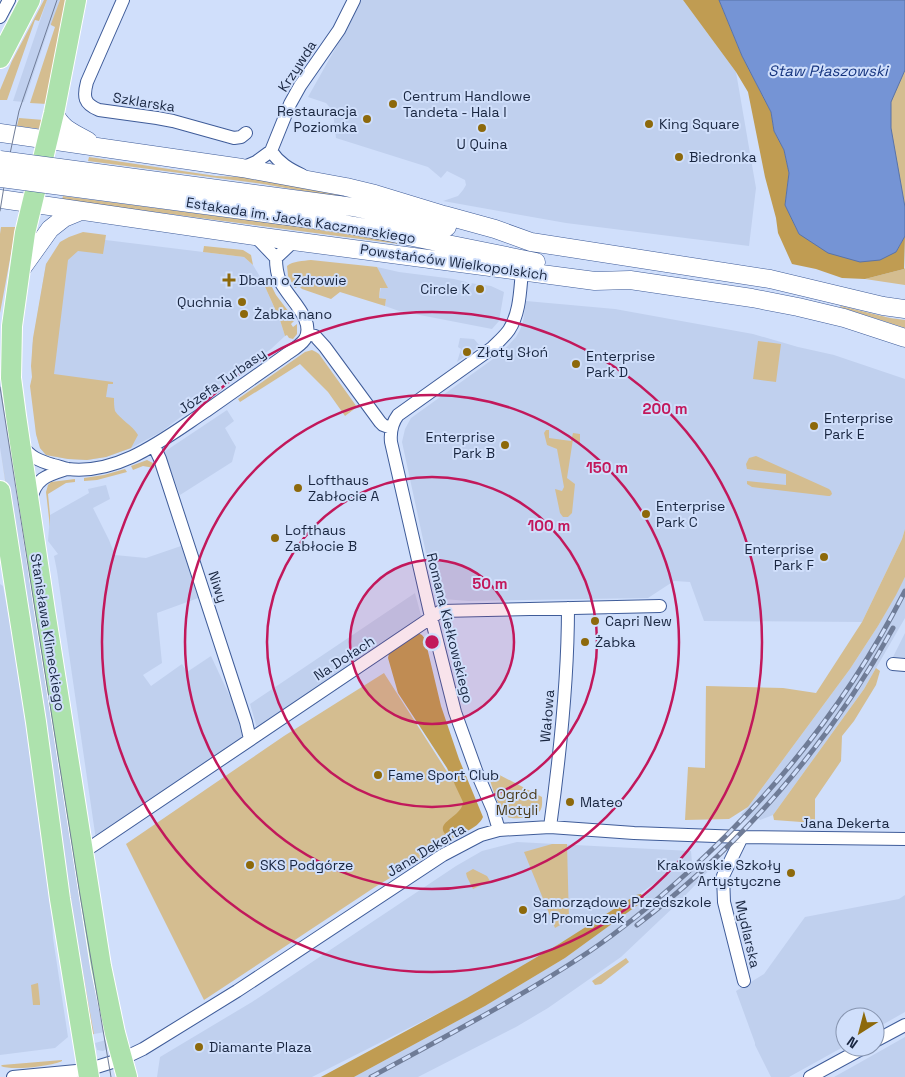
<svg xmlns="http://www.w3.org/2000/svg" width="905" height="1077" viewBox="0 0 905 1077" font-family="'Space Grotesk',sans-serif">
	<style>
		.built { fill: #c0d0ee }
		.green { fill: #d4bd90 }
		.forest { fill: #c09c52 }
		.water { fill: #7594d5; stroke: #5973a8 }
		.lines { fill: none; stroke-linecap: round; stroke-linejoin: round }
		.street-casing { stroke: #3f5c99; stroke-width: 14 }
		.secondary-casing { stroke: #3f5c99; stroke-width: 19 }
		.primary-casing { stroke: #fff; stroke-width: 22 }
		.street { stroke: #fff; stroke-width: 12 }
		.secondary { stroke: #fff; stroke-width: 18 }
		.primary { stroke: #ade2ad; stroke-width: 20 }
		.tram { stroke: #6f7c97; stroke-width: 1 }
		.rail-casing { stroke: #6f7c97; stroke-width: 5 }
		.rail { stroke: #d0dffb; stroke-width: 3; stroke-dasharray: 9; stroke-linecap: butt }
		.secondary-bridge-casing { stroke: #3f5c99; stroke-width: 19; stroke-linecap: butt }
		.secondary-bridge { stroke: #fff; stroke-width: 18 }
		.ring { fill: none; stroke: #c2185b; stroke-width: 2.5 }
		.poi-dot { fill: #8d690b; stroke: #d0dffb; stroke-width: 2 }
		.labels { text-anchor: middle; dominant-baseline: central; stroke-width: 4; stroke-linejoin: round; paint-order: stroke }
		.street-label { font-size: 14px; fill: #192640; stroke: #d0dffb }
		.poi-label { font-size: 14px; fill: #192640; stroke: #d0dffb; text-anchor: start }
		.park-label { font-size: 14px; fill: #4a3b1a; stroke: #d0dffb }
		.water-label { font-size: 15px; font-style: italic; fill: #15347f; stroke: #d0dffb }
		.centre { fill: #c2185b; stroke: #d0dffb; stroke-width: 2.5 }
		.ring-label { font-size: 15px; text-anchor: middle; font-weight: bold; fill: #c2185b; stroke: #d0dffb; stroke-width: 4; stroke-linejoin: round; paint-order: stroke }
	</style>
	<rect width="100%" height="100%" fill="#d0dffb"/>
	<path class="built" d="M47,0H60L52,24L50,25L24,102L13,101Z
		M360,0H683L736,72L756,188L749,246L566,223L443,201L458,196L463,190L466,185L465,180L447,171L441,178L428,167L336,138L333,111L326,103L308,97L353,17Z
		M73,236L244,257L253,265L262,280L280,320L285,336L271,349L184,409L186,413L161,432L131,448L106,457L87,460L68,459L46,455L40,448L36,434L32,347L46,264L62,244Z
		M377,267L399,272L454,279L470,283L491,286L504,292L499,321L492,329L399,311L385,306L386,299L379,298L381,287L385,288Z
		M526,301L615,309L753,334L798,347L834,355L905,379V529L902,539L862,622L704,621L690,582L674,581L648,598L468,601L443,599L435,595L402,442L405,429L411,418L500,354L516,337L520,330L523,322Z
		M460,338L474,339L480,346L457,362L461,349L458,347Z
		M0,371L105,1032L94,1034L79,951L0,447Z
		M227,410L234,421L225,428L236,447L232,462L180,495L164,452Z
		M106,485L110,499L93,508L109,540L115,555L146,558L181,546L201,597L157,613L162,663L143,675L151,686L182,664L187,672L211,656L232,701L243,738L96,840L57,571L54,556L58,554L48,541L50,515L89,493L88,489Z
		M905,577V618L864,689L773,815L760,820L754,815L749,820H747L741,814L748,807L850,669L878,626Z
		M0,584L3,586L18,667L52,918L53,938L68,1037L55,1048L0,1055Z
		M415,593L422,619L257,728L250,704Z
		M905,633V658L893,657Z
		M517,842L691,851L692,863L693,864L714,862L715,864L679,902L621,957L548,1008L516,1027L418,1077H354L485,1006L565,958L642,902L644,898L666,875L570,944L500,982L312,1077H157L160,1057L252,1002L456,866L482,851Z
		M905,895V1012L875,1029V1017H845V1046L789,1077H771L755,1045V1043L736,991L764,974L805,917L899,899Z
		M905,1037V1077H834L859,1063Z
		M106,1040L108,1047L107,1049L103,1051L97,1050L95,1043Z"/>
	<path class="green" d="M44,0H47L39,21L35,20L7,100H0V90L12,61Z
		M60,0H68L47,104L30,103L55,27L51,25V24Z
		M905,11V236L870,112Z
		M19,118L44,120L41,129L17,126Z
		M89,157L216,176L259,178L344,195L410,210L263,184L88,161Z
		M63,196L332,231V230L414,244V246L62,200Z
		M1,227H16L0,313V234Z
		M83,232L106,235L103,254L78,251L68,260L54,374L113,382V384H108L106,397L114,398C114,402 114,407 115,411C120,419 133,426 138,435L131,448L106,457L87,460L68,459L46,455L40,448L36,434L30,386L32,377L31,366L33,338L46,264L60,242L69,237Z
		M204,246L243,250L251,255L253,265L244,257L203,252Z
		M311,260L377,267L388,288H380L379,298L386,299L385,306L340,292L331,299L302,289L299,286L295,288L288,276L287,266C293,261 303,261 311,260Z
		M905,268V285L865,279L904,269Z
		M263,278L270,283L276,295L295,320L291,324L293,327L297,324V334L293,339L289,338L287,335L285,336L280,320L262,280Z
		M841,306L890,318L905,320V328L840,307Z
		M758,341L781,344L776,382L753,379Z
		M312,350L316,352L319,354L357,407L345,416L328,392L300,364L240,402L238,399L305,352Z
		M546,430H549V438L571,441L573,433L580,434V444L573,439L567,478L575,484L572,513L568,517H563L560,513L555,489L562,491L564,487L557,449L547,445L544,433Z
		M0,447L79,951L94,1034L91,1035L75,936Z
		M756,456L829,489L831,491L832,494L830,496H828L752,487L747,484V481L786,485V474L747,469L746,464L749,458Z
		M147,460L153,463L154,468L143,466L133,470L131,466Z
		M125,469L127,472L97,480L84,481V478L104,475Z
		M75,479V482L66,483L48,494L50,515V527L46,492L48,485L51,482Z
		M905,529V577L896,595L878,626L850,669L748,807L729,819L685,820L688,767L705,768L706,686L783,688L816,693L862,622L902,539Z
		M876,668L880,671L876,685L854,721L842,736L841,761L815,799V823L774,820L773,815L864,689Z
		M384,673L474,814L450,842L375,887L204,1000L126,844L284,736Z
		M490,770L542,797C542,802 543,808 539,812C535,817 511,821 506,816C498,809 491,782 487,772Z
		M552,844H567L569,920L555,928L524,852Z
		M473,869L487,876L490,881L473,889L467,877L466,873Z
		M626,958L629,962L601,984L595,985L592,981Z
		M38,983L40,1003V1005H33L31,985Z
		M62,1060V1061C53,1066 11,1071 1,1066L2,1065Z"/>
	<path class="forest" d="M683,0H719L742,56L771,112L774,131L784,150L789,173L785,205L799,234L896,252L905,236L904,269L865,279L842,278L816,269L792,264L778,233L776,218L765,177L748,92L736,72Z
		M418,633L422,635L425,639L441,706L459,759L483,817C478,829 459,835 447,836C432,822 462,818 463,802L447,768L398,693L388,658L389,653Z
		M641,894L644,898L642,902L565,958L485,1006L354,1077H321L467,998L559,944L636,895Z"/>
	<path class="water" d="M719,0H905V70L891,102V128L905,207V236L896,252L880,260L860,262L828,253L799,234L785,205L789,173L784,150L774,131L771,112L742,56Z"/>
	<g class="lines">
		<g class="street-casing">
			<path id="street" d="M123,0L87,82C83,97 84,104 99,110L157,118L173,121L234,138L241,137L246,133
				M0,17L9,0
				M271,151C279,163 289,169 302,175
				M242,168L256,162L271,151L290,104L300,86L339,30L354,0
				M255,236L276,258
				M308,334L315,336L325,347L380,422L383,425L391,428
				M22,445C29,457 40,461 53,465C58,466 63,468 68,469C120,475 165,438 206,411C233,392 260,373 287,354C293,350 301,345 305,339C316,320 288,298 280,281C277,274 276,266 276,258L294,241
				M154,446L160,459L246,722L250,739
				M31,500C35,478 48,475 67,469
				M893,664L905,665
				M550,827C560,755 568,681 568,608
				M499,830L493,810L477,773L455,712L431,617L391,442C390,432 392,423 398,415L492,348C498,342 504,337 509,330C520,313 520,291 522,271
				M742,837L723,876L724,902L744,981
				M82,853L441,611L660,606
				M875,1041L905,1025
				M13,1077L87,1070L122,1059L143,1049L237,991L443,855L481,835L499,830L550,827L634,833L742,837L905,839
				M810,1077L865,1047"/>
		</g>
		<g class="secondary-casing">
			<path id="secondary" d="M54,113C63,130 72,132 88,141
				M0,133L242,168L346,187L375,194L444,215L495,229L531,242L770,279L883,306L905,309
				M0,199L255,236L595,281L630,280L752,298L798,307L844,318L905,338
				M338,205L353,207L447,227
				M333,222L383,231L536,262
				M20,271L50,229L64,218L81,211"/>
		</g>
		<g class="primary-casing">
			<path id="primary" d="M76,0L54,113L25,233L12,326L11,378L16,416L45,611L101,966L115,1033L127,1077
				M0,58L30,0
				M0,491L36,722L60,899L89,1077"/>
		</g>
		<use href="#street" class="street"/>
		<use href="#secondary" class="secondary"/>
		<use href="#primary" class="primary"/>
		<path class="tram" d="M0,211L7,168L19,111L57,0
			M0,387L80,895L111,1077"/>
		<g class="rail-casing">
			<path id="rail" d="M637,925C742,845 830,743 893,628
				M371,1077C444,1037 520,998 590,951C624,928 656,901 687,873C775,793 851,698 905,591"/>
		</g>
		<use href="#rail" class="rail"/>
		<g class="secondary-bridge-casing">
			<path id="secondary-bridge" d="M0,160L338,205
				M0,178L333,222"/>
		</g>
		<use href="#secondary-bridge" class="secondary-bridge"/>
	</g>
	<circle cx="432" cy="642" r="82" fill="#c2185b" fill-opacity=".12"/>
	<g class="ring">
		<circle cx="432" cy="642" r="82"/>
		<circle cx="432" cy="642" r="165"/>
		<circle cx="432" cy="642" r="247"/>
		<circle cx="432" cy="642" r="330"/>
	</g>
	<g class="poi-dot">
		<circle cx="393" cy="104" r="5"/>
		<circle cx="367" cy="119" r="5"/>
		<circle cx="649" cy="124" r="5"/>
		<circle cx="482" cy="128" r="5"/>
		<circle cx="679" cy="157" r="5"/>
		<path d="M226.5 272.5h5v5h5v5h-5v5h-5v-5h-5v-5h5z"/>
		<circle cx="480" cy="289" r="5"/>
		<circle cx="242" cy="302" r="5"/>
		<circle cx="244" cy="314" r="5"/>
		<circle cx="467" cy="352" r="5"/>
		<circle cx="576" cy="364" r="5"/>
		<circle cx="814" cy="426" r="5"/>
		<circle cx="505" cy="445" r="5"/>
		<circle cx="298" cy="488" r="5"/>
		<circle cx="646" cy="514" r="5"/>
		<circle cx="275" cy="538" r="5"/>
		<circle cx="824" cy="557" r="5"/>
		<circle cx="595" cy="621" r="5"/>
		<circle cx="585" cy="642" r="5"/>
		<circle cx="378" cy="775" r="5"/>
		<circle cx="570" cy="802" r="5"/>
		<circle cx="250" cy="865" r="5"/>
		<circle cx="791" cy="873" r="5"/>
		<circle cx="523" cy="910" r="5"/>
		<circle cx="199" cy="1047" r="5"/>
	</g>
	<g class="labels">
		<g class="street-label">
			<text transform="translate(297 66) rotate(-57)">Krzywda</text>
			<text transform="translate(144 102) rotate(9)">Szklarska</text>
			<text transform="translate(301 220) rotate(9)">Estakada im. Jacka Kaczmarskiego</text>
			<text transform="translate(454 262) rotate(8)">Powstańców Wielkopolskich</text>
			<text transform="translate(222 381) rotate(-35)">Józefa Turbasy</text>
			<text transform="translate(218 587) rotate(72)">Niwy</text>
			<text transform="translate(450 628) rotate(76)">Romana Kiełkowskiego</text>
			<text transform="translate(48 632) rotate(81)">Stanisława Klimeckiego</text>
			<text transform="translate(344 658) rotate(-33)">Na Dołach</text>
			<text transform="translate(547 716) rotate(-85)">Wałowa</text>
			<text x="845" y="823">Jana Dekerta</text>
			<text transform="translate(426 850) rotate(-31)">Jana Dekerta</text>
			<text transform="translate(748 934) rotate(77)">Mydlarska</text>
		</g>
		<g class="poi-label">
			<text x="403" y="96">Centrum Handlowe<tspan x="403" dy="16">Tandeta - Hala I</tspan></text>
			<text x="357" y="111" text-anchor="end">Restauracja<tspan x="357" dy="16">Poziomka</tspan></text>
			<text x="659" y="124">King Square</text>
			<text x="482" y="144" text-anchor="middle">U Quina</text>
			<text x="689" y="157">Biedronka</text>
			<text x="239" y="280">Dbam o Zdrowie</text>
			<text x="470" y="289" text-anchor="end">Circle K</text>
			<text x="232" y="302" text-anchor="end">Quchnia</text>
			<text x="254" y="314">Żabka nano</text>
			<text x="477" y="352">Złoty Słoń</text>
			<text x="586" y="356">Enterprise<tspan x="586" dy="16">Park D</tspan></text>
			<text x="824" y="418">Enterprise<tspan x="824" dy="16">Park E</tspan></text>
			<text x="495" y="437" text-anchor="end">Enterprise<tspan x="495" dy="16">Park B</tspan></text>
			<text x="308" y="480">Lofthaus<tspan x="308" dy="16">Zabłocie A</tspan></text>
			<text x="656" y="506">Enterprise<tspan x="656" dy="16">Park C</tspan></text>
			<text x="285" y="530">Lofthaus<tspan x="285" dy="16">Zabłocie B</tspan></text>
			<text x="814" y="549" text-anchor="end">Enterprise<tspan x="814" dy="16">Park F</tspan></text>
			<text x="605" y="621">Capri New</text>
			<text x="595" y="642">Żabka</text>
			<text x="388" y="775">Fame Sport Club</text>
			<text x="580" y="802">Mateo</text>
			<text x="260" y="865">SKS Podgórze</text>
			<text x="781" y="865" text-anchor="end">Krakowskie Szkoły<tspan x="781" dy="16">Artystyczne</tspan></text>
			<text x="533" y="902">Samorządowe Przedszkole<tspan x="533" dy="16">91 Promyczek</tspan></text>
			<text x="209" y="1047">Diamante Plaza</text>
		</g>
		<g class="park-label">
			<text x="517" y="794">Ogród<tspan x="517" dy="16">Motyli</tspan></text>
		</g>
		<g class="water-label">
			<text x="828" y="70">Staw Płaszowski</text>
		</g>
	</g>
	<circle cx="432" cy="642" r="8" class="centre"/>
	<g class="ring-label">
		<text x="665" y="414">200 m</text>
		<text x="607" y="473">150 m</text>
		<text x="549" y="531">100 m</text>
		<text x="490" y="589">50 m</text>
	</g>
	<g transform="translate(860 1032) rotate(216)"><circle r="24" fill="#d0dffb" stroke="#8795b0"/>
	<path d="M0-4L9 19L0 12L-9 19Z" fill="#8d690b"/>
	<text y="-8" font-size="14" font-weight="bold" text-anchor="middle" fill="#192640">N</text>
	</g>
</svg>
